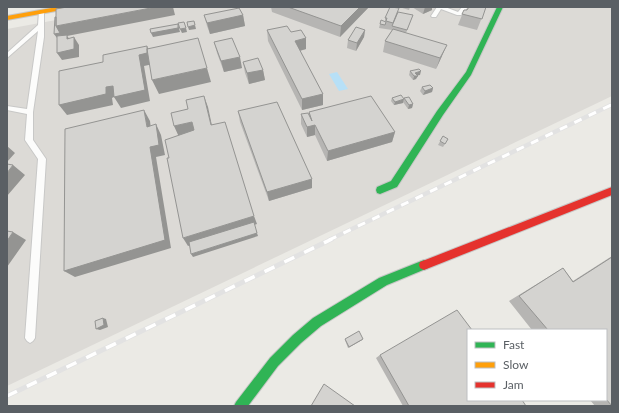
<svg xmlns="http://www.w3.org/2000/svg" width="619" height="413" viewBox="0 0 619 413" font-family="Lato,sans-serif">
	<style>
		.industrial { fill: #dcdad6 }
		.water { fill: #b7e0f7 }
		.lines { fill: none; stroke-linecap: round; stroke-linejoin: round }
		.lane-casing { stroke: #c8c8c7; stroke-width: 2 }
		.fast-casing { stroke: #c7c7c6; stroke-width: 2 }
		.slow-casing { stroke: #c7c7c6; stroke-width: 2 }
		.jam-casing { stroke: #c7c7c6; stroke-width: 2 }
		.lane { fill: #fcfcfb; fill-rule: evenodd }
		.fast { fill: #30b455; fill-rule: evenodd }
		.slow { fill: #ff9f0a; fill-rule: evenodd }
		.jam { fill: #e5322d; fill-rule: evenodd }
		.rail-far2-casing { stroke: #e2e2e2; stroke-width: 3 }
		.rail-far1-casing { stroke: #e2e2e2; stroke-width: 4.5 }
		.rail-casing { stroke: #e2e2e2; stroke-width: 5 }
		.rail-far2 { stroke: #fff; stroke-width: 2; stroke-dasharray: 6; stroke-linecap: butt }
		.rail-far1 { stroke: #fff; stroke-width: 3; stroke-dasharray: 8; stroke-linecap: butt }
		.rail { stroke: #fff; stroke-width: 3.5; stroke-dasharray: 11; stroke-linecap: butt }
		.wall { fill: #b6b5b3 }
		.shaded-wall { fill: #949492 }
		.building { fill: #d4d3d0; stroke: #949492 }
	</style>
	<rect width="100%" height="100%" fill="#ebeae5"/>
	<path class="industrial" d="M127,7H612V96L7,386V29Z"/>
	<path class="water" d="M337,72L348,89L339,91L329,74Z"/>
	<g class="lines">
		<g class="lane-casing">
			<path id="lane" d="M437,7H445L458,12L462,7H468L461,15H457L441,9L436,17H432L431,16Z
				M39,11L44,12V37L33,112V140L46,159L35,338L33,341L30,343L27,341L25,338L38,159L25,140L27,114L7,110V106L27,109L38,31L7,58V53L38,25Z"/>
		</g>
		<g class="fast-casing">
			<path id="fast" d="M497,7H503L471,75L443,115L397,187L380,194L377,193L376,190L377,187L391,181L437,111L466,72Z
				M424,260L428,262L429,265L428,268L387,285L321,326L301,343L278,366L248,406H234L236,402L270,358L293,335L313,318L379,278Z"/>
		</g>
		<g class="slow-casing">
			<path id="slow" d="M57,7H70L67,9L7,20V16Z"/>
		</g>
		<g class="jam-casing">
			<path id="jam" d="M612,187V195L424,270L420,268L419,265L420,262Z"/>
		</g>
		<use href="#lane" class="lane"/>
		<use href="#fast" class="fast"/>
		<use href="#slow" class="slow"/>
		<use href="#jam" class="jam"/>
		<g class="rail-far2-casing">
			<path id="rail-far2" d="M609,106L612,104"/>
		</g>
		<g class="rail-far1-casing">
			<path id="rail-far1" d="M329,240L611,105"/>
		</g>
		<g class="rail-casing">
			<path id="rail" d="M7,396L332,239"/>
		</g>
		<use href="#rail-far2" class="rail-far2"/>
		<use href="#rail-far1" class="rail-far1"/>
		<use href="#rail" class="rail"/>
	</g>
	<path class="wall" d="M271,7H369L340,37L272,12Z
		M399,7H410L409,10Z
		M412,7H432V10L423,14Z
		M486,7L477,30L458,25L464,10H467Z
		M204,15H243L245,26L210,34L207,26Z
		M413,15L406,33L442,56L436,69L383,52L385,41L392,30L379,28L380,24L385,21V18Z
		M267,30L291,32L306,38V49L300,51L323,94V105L302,110L268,41Z
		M365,30L364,37L356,51L347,48L348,40Z
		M214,42L242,68L224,72L217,53Z
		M243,62L263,70L265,80L249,84L245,73Z
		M410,71L420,75H417L416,79L413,80L409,75Z
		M422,87L433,88L432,92L423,95L420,91Z
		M392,98L403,103L394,105L391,101Z
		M404,98L413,104L412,108L408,109L403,102Z
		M238,111L312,179V188L269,201L240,122Z
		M309,112L395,132L392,142L327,161L315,135L307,137L301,124V114H309Z
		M443,136L448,139L443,147L438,145Z
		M612,256V406H595L590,400H606V330H532L509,301L563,268L573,281Z
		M345,339L362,340L348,348L345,340Z
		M380,355L526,406H403L376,358Z"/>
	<path class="shaded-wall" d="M156,7H173L175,15L67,36L72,42L67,39V36L57,38L54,34L56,26Z
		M360,7H369L340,37L341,26Z
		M425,7H432V10L423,14Z
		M243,15L245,26L210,34L207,23Z
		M178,24L180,32L153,37L151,33Z
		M195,25L196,29L189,30L188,27Z
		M186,28L187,32L182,33L180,29Z
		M365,30L364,37L356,51L357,43Z
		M74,37L79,45V57L62,60L57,53Z
		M306,38V49L295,52V41Z
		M447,45L442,56L436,69L440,58Z
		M147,46L152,57L153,64L144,66L150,101L121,108L114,97L112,98L113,105L67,115L59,105L106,87Z
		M240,57L242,68L224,72L221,61Z
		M207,68L211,82L159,94L152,80Z
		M263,70L265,80L249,84L247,73Z
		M421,71L420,75L415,76H418L416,79L413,80L415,73Z
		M433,88L432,92L423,95L425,91Z
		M323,94V105L302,110V99Z
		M204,96L208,107L214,135L211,125Z
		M404,99L403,103L394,105L395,102Z
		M413,104L412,108L408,109L409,105Z
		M144,110L150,121L152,137L147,127Z
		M192,122L196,132L179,137L174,126Z
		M156,124L161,135L165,155L156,157L171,248L75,277L64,271L150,147Z
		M315,125V135L307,137V127Z
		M395,132L392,142L327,161L328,151Z
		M7,146L15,153L7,162Z
		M13,165L25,175L7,196V173Z
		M312,179V188L269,201L267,192Z
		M254,216L257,224L188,246L183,238Z
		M13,232L26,240L7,267V241Z
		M257,233L258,236L193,257L191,254Z
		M103,318L106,319L108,327L100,330L96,329Z
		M363,339L362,340L348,348L349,347Z"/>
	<path class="building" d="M67,7H156L56,26V9Z
		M288,7H360L341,26Z
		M390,7L399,8L393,23L386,21L387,18H385Z
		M469,7H486L482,19L462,14L464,10H467Z
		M239,8L243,15L207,23L204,15Z
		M398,12L413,15L407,30L392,26Z
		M55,17H56V26L60,33L54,34Z
		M381,20L386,22L385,25L380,24Z
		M194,21L195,25L188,27L187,22Z
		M184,22L186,28L180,29L178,23Z
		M178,24V28L151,33L150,29Z
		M287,26L291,32L301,30L306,38L295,41L323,94L302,99L267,30Z
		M356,27L365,30L357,43L348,40Z
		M393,29L447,45L440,58L385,41Z
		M67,35V39L74,37V49L57,53V36Z
		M198,38L207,68L152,80L147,49Z
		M232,38L240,57L221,61L214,42Z
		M147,46V53L139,55L145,90L114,97L113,86L106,87V94L59,105V71L103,62V55Z
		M258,58L263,70L247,73L243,62Z
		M419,69L421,71L415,73L418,76H414L410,71Z
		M430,85L433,88L425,91L422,87Z
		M401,95L404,99L395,102L392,98Z
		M204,96L211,125L225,122L254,216L183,238L167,158H169L165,140L194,130L192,122L174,126L171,113L188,109L186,100Z
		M371,96L395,132L328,151L315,125L307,127L301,114L308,113L312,121L309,112Z
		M409,97L413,104L409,105L404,98Z
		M277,102L312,179L267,192L238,111Z
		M144,110L147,127L156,124L159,145L150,147L165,240L64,271L65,129Z
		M443,136L448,139L445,144L440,141Z
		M7,164L13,165L7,173Z
		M254,222L257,233L191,254L189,242Z
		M7,231L13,232L7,241Z
		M612,257V406L606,399V330H548L519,296L563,268L573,282Z
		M457,310L472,330H468V400H522L526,406H409L380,355Z
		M103,318L104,325L96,329L95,321Z
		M359,331L363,339L349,347L345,339Z
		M324,384L355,406H311Z"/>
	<rect width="619" height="413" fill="none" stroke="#5a5f64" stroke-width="16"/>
	<rect x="467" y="329" width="140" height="72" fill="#ffffff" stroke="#bdbfc1"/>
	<rect x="475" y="342" width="20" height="6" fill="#30b455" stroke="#bdbfc1"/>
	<text x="503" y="349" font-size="12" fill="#5a5f64">Fast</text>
	<rect x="475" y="362" width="20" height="6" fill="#ff9f0a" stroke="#bdbfc1"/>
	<text x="503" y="369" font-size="12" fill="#5a5f64">Slow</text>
	<rect x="475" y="382" width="20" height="6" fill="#e5322d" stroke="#bdbfc1"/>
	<text x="503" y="389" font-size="12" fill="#5a5f64">Jam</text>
</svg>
